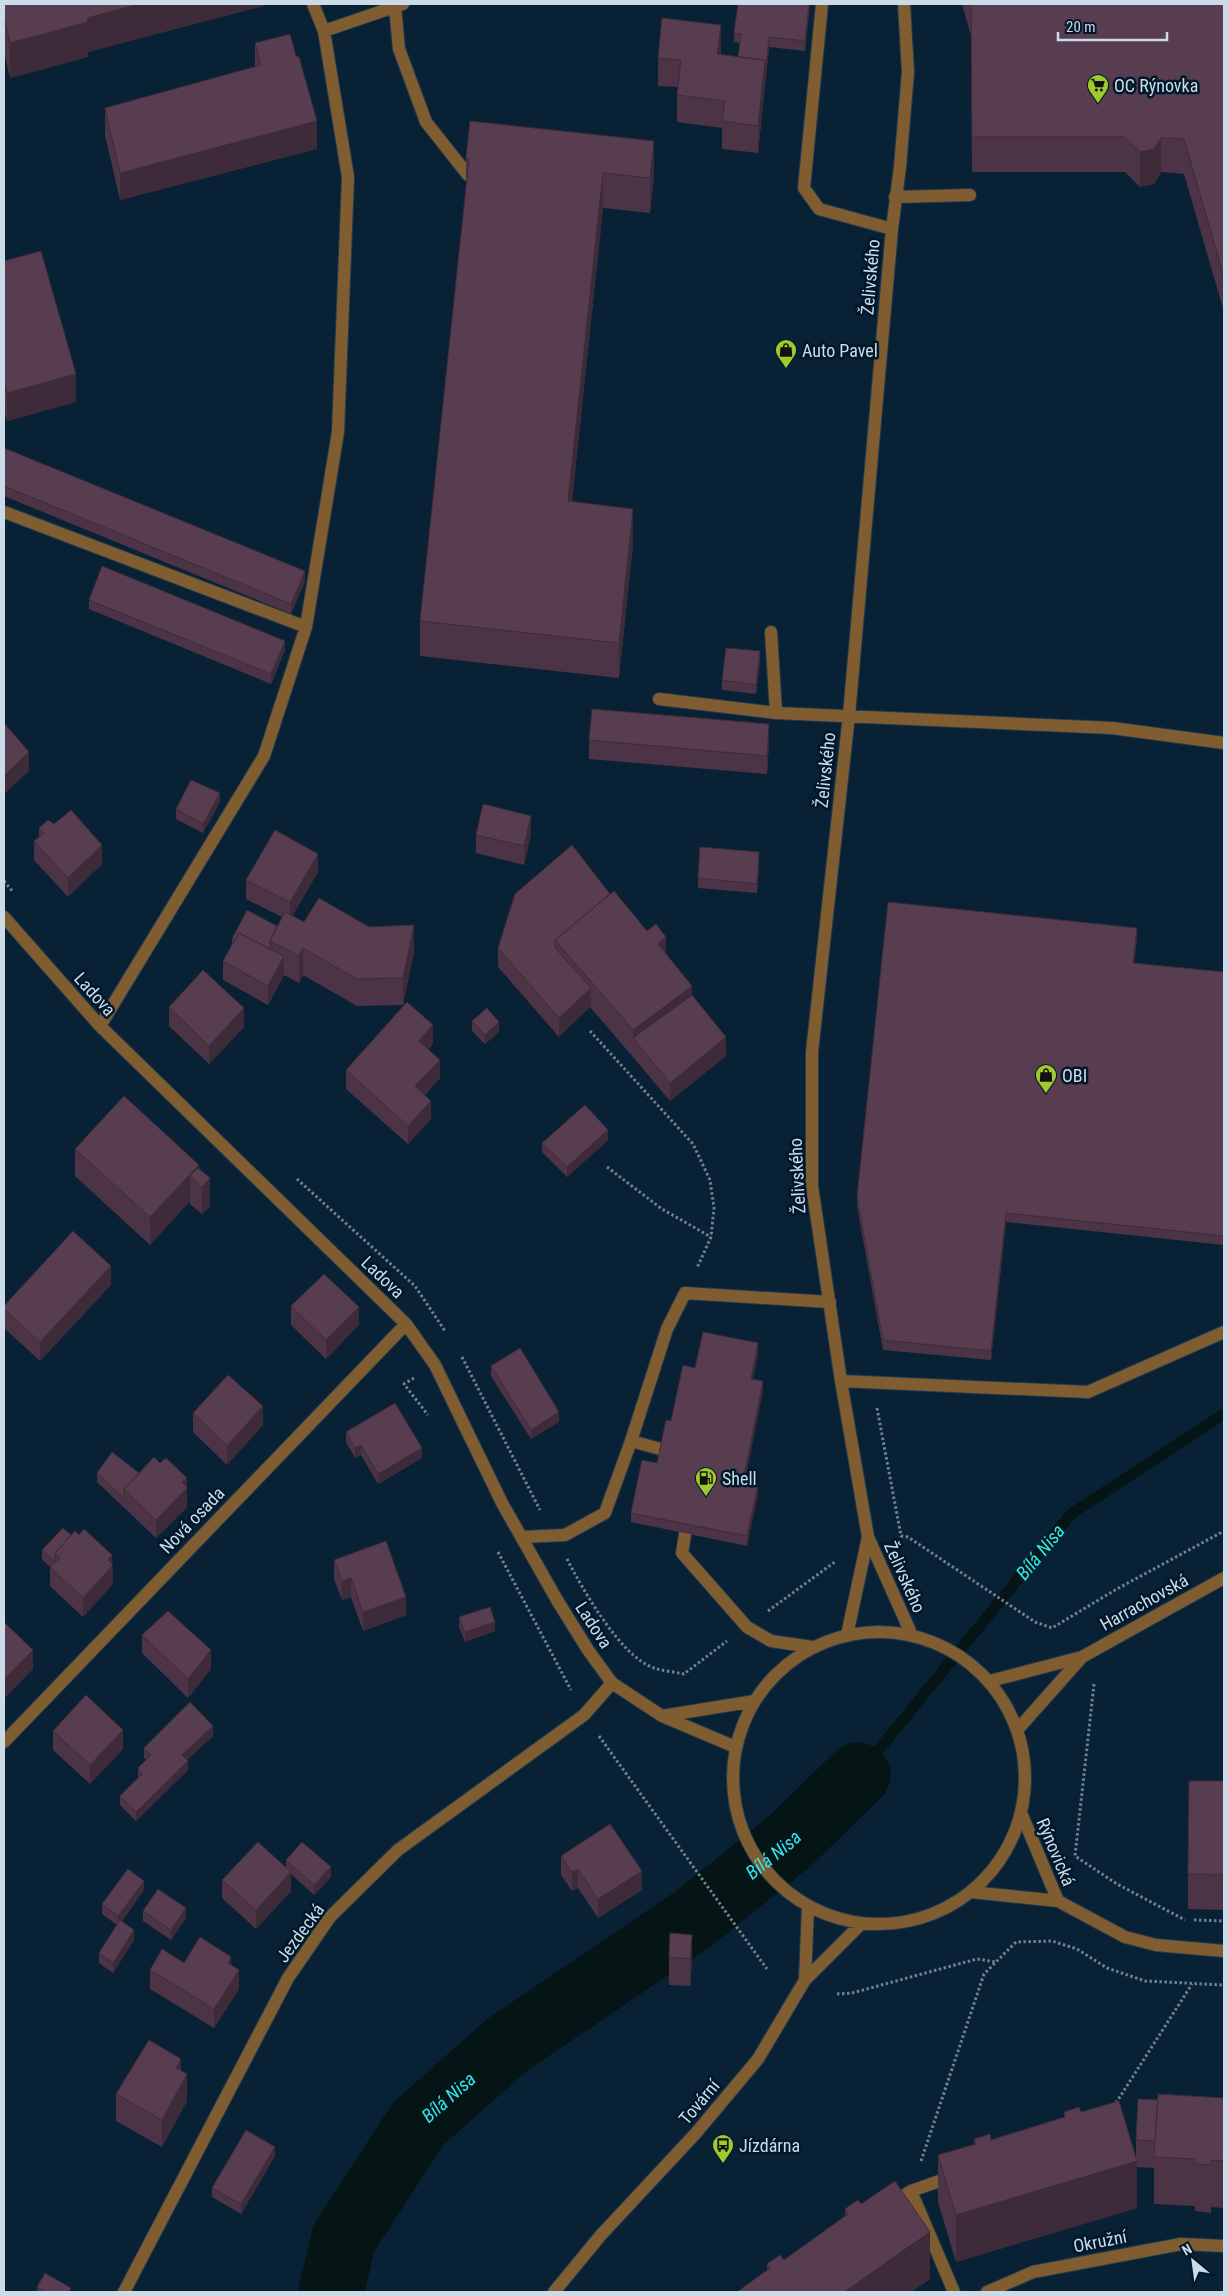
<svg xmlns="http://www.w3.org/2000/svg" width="1228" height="2296" viewBox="0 0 1228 2296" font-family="'Roboto Condensed',sans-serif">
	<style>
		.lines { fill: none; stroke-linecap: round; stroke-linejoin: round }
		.stream { stroke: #051414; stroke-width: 11 }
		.river { stroke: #051414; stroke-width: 65 }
		.minor-casing { stroke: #243b4e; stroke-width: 14 }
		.path { stroke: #6e8292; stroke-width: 3; stroke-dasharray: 2.5 2.5; stroke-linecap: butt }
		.minor { stroke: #805d31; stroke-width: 12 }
		.wall { fill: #4c3446 }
		.shaded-wall { fill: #3e2b39 }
		.building { fill: #583d51; stroke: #3e2b39 }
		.labels { text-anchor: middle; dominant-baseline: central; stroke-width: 5; stroke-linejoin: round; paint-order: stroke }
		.poi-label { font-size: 18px; fill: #ccdbe8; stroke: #01182b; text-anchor: start }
		.street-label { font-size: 18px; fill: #ccdbe8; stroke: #01182b }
		.water-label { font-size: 19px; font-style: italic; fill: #2de8f2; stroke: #01182b }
	</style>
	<rect width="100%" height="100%" fill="#092135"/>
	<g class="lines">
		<path class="stream" id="s1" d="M858,1775L1071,1514L1224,1414"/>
		<path class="river" id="s2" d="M331,2292L344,2238L418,2124L507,2045L693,1919L789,1842L858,1775"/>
		<g class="minor-casing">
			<path id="minor" d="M822,4L804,188L819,209L892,229
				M904,4L908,72L900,167L892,229L849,715L812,1052V1186L841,1381L868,1537L910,1631
				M395,7L399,49L426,122L468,175
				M324,31L403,4
				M895,197L970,195
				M4,512L306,627
				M771,632L776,713
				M659,699L776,713L1112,728L1224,743
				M4,917L100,1026L406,1324L435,1365L502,1503L557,1600L588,1650L612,1683L662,1716L733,1746
				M100,1026L264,756L306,627L338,432L348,177L324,31L313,4
				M841,1381L1088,1392L1224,1332
				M631,1441L675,1453
				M688,1516L682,1553L747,1627L771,1641L812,1647
				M522,1537L565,1535L605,1513L631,1441L667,1329L685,1293L830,1302
				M733 1778a146 146 0 1 1 292 0a146 146 0 1 1-292 0Z
				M847,1635L868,1537
				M990,1681L1082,1657L1224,1578
				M662,1716L755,1701
				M1018,1729L1082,1657
				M4,1742L406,1324
				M1022,1815L1058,1901
				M971,1892L1058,1901L1125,1937L1156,1945L1224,1951
				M805,1980L808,1906
				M911,2191L954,2292
				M890,2204L911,2191L954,2176
				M124,2292L288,1978L330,1917L398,1850L584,1715L612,1683
				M554,2292L601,2235L696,2133L758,2059L805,1980L859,1926
				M987,2292L1033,2272L1181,2244L1224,2246"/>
		</g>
		<path class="path" d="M4,881L13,892
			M590,1031L693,1144L710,1180L714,1208L711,1237L697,1268
			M607,1167L662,1209L711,1237
			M297,1179L415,1286L445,1331
			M462,1357L540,1510
			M414,1378L404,1384L428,1415
			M877,1408L901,1536L908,1537L1035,1622L1052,1628L1115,1590L1224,1531
			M498,1552L571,1690
			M567,1559C583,1590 621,1657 654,1668C663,1671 675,1672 684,1674L727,1641
			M768,1611L836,1561
			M1094,1684L1075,1856L1117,1884L1185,1920
			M599,1736L767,1969
			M1194,1920L1224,1921
			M837,1994L852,1993L977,1959L996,1962
			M1116,2103L1192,1984
			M921,2161L984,1974L1016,1942L1052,1941L1077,1949L1107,1968L1145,1981L1224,1985"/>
		<use href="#minor" class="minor"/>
	</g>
	<path class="wall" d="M4,4H263V6L88,52V57L10,78L4,52Z
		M810,4L805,51L769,47L758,153L722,149V128L677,122V95L678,87L658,86V58L721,52V54L738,57L740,43L734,42V33Z
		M962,4H1224V312L1184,174L1161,172L1154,184L1140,187L1125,172H972L971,36Z
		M255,43L317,149L120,200L105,135V108L255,67Z
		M466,158L654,176L650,213L603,208L572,502L633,544L619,678L420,656V621L466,189Z
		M4,261L76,402L7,421L4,409Z
		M4,448L305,581L291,614L4,496Z
		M89,600L285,650L271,684L89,609Z
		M760,661L756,694L722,690V680Z
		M589,740L769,743L767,774L589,759Z
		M220,802L203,833L176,819V809Z
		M39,828L102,864L68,897L34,860V841L39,837Z
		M476,835H531L524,865L476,853Z
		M759,862L757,893L698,888V878Z
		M318,872L292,916L304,922L369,927L414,952L403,1005L357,1006L303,975L299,983L284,975L268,1005L223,980V961L232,944V939L277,926L282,917L246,899V880Z
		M610,894L666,954L692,995L726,1056L670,1101L633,1057L590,1007L559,1037L498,967V948Z
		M1137,937L1134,963L1224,972V1245L1006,1222L991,1360L883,1350L857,1206V1197Z
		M169,1007L244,1027L209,1064L169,1026Z
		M472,1021L499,1032L485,1044L472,1031Z
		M433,1044L428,1049L440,1078L425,1095L431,1119L408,1144L346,1089V1070Z
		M608,1140L567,1177L542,1152V1143Z
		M75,1149L199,1168L210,1206L202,1214L190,1204V1201L150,1245L75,1176Z
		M111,1285L40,1361L4,1328V1306Z
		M291,1306L359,1325L326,1359L291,1325Z
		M758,1353L753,1379L763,1391L745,1481L758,1493L747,1546L631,1522V1513L657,1463L671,1421L695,1368Z
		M491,1366L559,1422L531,1439L491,1376Z
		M193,1413L263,1425L227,1465L193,1432Z
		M346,1432L422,1458L378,1484L361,1455L355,1458L346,1442Z
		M160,1463L187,1478V1507L156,1538L97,1482V1473H139Z
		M71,1535L112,1564L113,1584L83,1617L50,1586V1567L42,1559V1550Z
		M334,1560L406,1615L363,1631L351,1597L342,1600L334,1579Z
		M459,1617L495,1631L465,1642L459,1627Z
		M142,1635L211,1669L188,1698L142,1653Z
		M53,1731L123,1749L90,1784L53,1750Z
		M213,1736L187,1760L188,1770L136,1821L120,1805V1796L138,1778V1768L146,1760L144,1758V1748Z
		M1224,1781V1910L1188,1909V1874Z
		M561,1856L642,1890L598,1918L578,1888L572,1891L561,1875Z
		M286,1860L331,1877L314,1895L291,1874V1891L256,1929L222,1898V1880L286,1867Z
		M144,1890L122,1921L134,1940L113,1973L99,1963V1953L117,1925L102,1914V1904Z
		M143,1911L186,1918L171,1940L143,1921Z
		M692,1935V1962L690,1986L669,1985V1957Z
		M184,1963L231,1965L239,1989L214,2028L150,1989V1970Z
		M181,2070L187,2101L162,2147L116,2121V2094Z
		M1224,2098V2208L1211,2207V2213L1195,2211V2206L1154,2204V2168L1137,2167V2208L956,2262L938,2202V2155L974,2145V2139L991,2140L1064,2117V2112H1081L1136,2158V2140L1158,2100Z
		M275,2156L241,2214L212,2197V2188Z
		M861,2204L930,2279L911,2292H737L767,2271V2264L784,2260L845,2216V2209Z
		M37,2287L71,2292H37Z"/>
	<path class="shaded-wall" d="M139,4H263V6L88,52V57L10,78V43L87,18Z
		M809,4H810L805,51V41Z
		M721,25V52L717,81V54Z
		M769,37V47L758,153V126L765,60Z
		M317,121V149L120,200V173Z
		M1161,138V172L1154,184L1140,187V152Z
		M654,141V176L650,213V178Z
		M603,173V208L568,536V501Z
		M76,374V402L7,421V393Z
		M633,509V544L619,678V643Z
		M305,571V581L291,614V604Z
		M285,641V650L271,684V674Z
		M760,651V661L756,694V685Z
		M769,724V743L767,774V756Z
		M29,752V771L4,794V776Z
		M220,793V802L203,833V824Z
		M531,816V835L524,865V846Z
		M102,845V864L68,897V878Z
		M759,852V862L757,893V884Z
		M318,854V872L290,920V902Z
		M414,925V952L403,1005V978Z
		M1137,928V937L1133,972V963Z
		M666,937V965L658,944Z
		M303,948V975L299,983V956Z
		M284,956V975L268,1005V986Z
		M692,986V1013L633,1038V1030Z
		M591,988V1006L559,1037V1018Z
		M244,1008V1027L209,1064V1046Z
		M499,1022V1032L485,1044V1035Z
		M433,1025V1044L419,1060V1041Z
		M726,1037V1056L670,1101V1083Z
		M440,1060V1078L415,1105V1086Z
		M431,1101V1119L408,1144V1126Z
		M608,1130V1140L567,1177V1167Z
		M199,1165V1184L190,1176V1201L150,1245V1217Z
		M210,1178V1206L202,1214V1187Z
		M1006,1213V1222L991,1360V1351Z
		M111,1266V1285L40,1361V1342Z
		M359,1307V1325L326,1359V1340Z
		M758,1343V1353L751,1389V1379Z
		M763,1381V1391L743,1490V1481Z
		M263,1406V1425L227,1465V1446Z
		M559,1412V1422L531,1439V1430Z
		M361,1445V1455L355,1458V1448Z
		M422,1448V1458L378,1484V1474Z
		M187,1478V1507L156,1538V1520L182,1482Z
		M758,1484V1493L747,1546V1536Z
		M112,1555L113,1584L83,1617V1598Z
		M351,1578V1597L342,1600V1581Z
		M406,1597V1615L363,1631V1612Z
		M495,1622V1631L465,1642V1632Z
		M33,1650V1669L4,1699V1680Z
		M211,1650V1669L188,1698V1679Z
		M213,1726V1736L182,1765V1755Z
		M123,1730V1749L90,1784V1765Z
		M188,1761V1770L136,1821V1812Z
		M331,1867V1877L314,1895V1885Z
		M578,1869V1888L572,1891V1872Z
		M642,1871V1890L598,1918V1899Z
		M291,1872V1891L256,1929V1910Z
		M144,1881V1890L118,1925V1916Z
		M186,1908V1918L171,1940V1930Z
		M134,1930V1940L113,1973V1963Z
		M692,1935V1962L690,1986V1959Z
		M231,1957V1975L228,1963Z
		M239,1970V1989L214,2028V2009Z
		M181,2059V2085L187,2074V2101L162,2147V2120L176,2068Z
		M275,2147V2156L241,2214V2204Z
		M1137,2161V2208L956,2262V2215Z
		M930,2232V2279L911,2292H844Z"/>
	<path class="building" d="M4,4H139L87,18L88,22L10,43L4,17Z
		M738,4H809L805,41L769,37L765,78V60L738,57L741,34L734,33Z
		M971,4H1224V277L1184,139L1161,138L1154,149L1140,152L1125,137H972Z
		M662,18L721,25L717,54L765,60L758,126L722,121L725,101L677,95L681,60L658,58Z
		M290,34L296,56L299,57L317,121L120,173L105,108L261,65L255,43Z
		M470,121L654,141L650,178L603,173L568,501L633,509L619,643L420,621L469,159L466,158Z
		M41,251L76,374L7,393L4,382V261Z
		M4,448L305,571L291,604L4,486Z
		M102,566L285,641L271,674L89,600Z
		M726,648L760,651L756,685L722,680Z
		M592,709L769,724L767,756L589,740Z
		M4,723L29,752L4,776Z
		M191,780L220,793L203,824L176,809Z
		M483,804L531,816L524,846L476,835Z
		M71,810L102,845L68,878L34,841L44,833L39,828L48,820L54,824Z
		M275,830L318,854L290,902L246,880Z
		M572,845L610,894L555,940V948L591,988L559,1018L498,948L515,894Z
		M700,847L759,852L757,884L698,878Z
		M614,891L647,931L656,924L666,937L658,944L692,986L633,1030L555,940Z
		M319,898L369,927L414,925L403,978L357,979L303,948L299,956L270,941L285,912L304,922Z
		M888,902L1137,928L1133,963L1224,972V1236L1006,1213L991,1351L883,1340L857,1197Z
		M247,910L277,926L270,941V949L239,933L235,940L232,939Z
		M239,933L284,956L268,986L223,961Z
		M203,970L244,1008L209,1046L169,1007Z
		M692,995L726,1037L670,1083L633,1038Z
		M407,1002L433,1025L419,1041L440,1060L415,1086L431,1101L408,1126L346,1070Z
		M487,1008L499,1022L485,1035L472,1021Z
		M124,1096L199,1165L150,1217L75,1149Z
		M585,1105L608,1130L567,1167L542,1143Z
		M198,1168L210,1178L202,1187L190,1176Z
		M73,1231L111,1266L40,1342L4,1309V1306Z
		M324,1274L359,1307L326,1340L291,1306Z
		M703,1332L758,1343L751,1379L763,1381L743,1481L758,1484L747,1536L631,1513L642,1460L657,1463L666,1420L671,1421L683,1365L695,1368Z
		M520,1348L559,1412L531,1430L491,1366Z
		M228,1375L263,1406L227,1446L193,1413Z
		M395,1403L422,1448L378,1474L361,1445L355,1448L346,1432Z
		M112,1452L139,1473L143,1470L124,1489V1498L97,1473Z
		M154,1457L160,1463L166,1458L187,1478L182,1482L187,1488L156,1520L124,1489Z
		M63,1528L71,1535L55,1553V1562L42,1550Z
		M84,1529L112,1555L108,1560L113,1565L83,1598L50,1567L60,1558L55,1553L75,1531L79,1535Z
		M386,1541L406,1597L363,1612L351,1578L342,1581L334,1560Z
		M490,1607L495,1622L465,1632L459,1617Z
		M168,1611L211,1650L188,1679L142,1635Z
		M4,1622L33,1650L4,1680Z
		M86,1695L123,1730L90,1765L53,1731Z
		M190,1702L213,1726L182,1755L188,1761L136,1812L120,1796L142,1774L138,1768L151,1755L144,1748Z
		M1189,1781H1224V1875L1188,1874Z
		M610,1824L642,1871L598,1899L578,1869L572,1872L561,1856Z
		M258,1842L291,1872L256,1910L222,1880Z
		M302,1842L331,1867L314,1885L286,1860Z
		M128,1869L144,1881L118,1916L102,1904Z
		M158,1889L186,1908L171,1930L143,1911Z
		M120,1920L134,1930L113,1963L99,1953Z
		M670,1933L692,1935L690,1959L669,1957Z
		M200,1937L231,1957L228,1963L239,1970L214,2009L150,1970L162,1949L184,1963Z
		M149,2040L181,2059L176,2068L187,2074L162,2120L116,2094Z
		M1158,2094L1224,2098V2161L1211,2160V2165L1195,2164V2159L1154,2157Z
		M1138,2099L1158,2100L1155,2141L1136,2140Z
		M1119,2101L1137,2161L956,2215L938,2155L976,2144L974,2139L990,2134L991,2140L1065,2117L1064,2112L1079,2107L1081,2112Z
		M246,2130L275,2147L241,2204L212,2188Z
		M895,2181L930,2232L844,2292H737L770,2268L767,2264L780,2255L784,2260L848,2214L845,2209L858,2200L861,2204Z
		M45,2273L71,2288L69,2292H45L37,2287Z"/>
	<defs>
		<g id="supermarket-pin" transform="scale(1.125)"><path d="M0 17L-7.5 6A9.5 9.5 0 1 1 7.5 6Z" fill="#a0c92b" stroke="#01182b"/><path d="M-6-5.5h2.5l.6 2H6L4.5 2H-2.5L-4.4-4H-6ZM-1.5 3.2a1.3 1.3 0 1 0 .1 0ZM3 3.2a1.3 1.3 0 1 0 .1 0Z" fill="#111"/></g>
		<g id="shop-pin" transform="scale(1.125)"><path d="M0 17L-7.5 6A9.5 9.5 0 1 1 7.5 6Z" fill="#a0c92b" stroke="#01182b"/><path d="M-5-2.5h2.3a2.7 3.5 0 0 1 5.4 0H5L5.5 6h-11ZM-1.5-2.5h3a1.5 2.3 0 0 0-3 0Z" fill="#111"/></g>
		<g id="fuel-pin" transform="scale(1.125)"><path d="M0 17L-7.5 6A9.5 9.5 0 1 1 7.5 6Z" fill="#a0c92b" stroke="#01182b"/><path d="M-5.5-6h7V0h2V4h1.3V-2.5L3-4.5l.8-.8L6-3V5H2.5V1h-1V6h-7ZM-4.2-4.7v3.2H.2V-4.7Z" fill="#111"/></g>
		<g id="bus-pin" transform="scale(1.125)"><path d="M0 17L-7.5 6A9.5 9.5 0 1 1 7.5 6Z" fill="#a0c92b" stroke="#01182b"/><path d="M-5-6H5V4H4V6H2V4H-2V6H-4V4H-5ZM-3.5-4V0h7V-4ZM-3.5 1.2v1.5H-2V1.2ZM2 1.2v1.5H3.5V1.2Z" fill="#111"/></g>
	</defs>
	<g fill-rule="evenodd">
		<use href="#supermarket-pin" x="1098" y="85"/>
		<use href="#shop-pin" x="786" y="350"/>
		<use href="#shop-pin" x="1046" y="1075"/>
		<use href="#fuel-pin" x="706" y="1478"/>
		<use href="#bus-pin" x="723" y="2145"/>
	</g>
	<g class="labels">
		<g class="poi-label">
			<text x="1114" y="85">OC Rýnovka</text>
			<text x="802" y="350">Auto Pavel</text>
			<text x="1062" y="1075">OBI</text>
			<text x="722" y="1478">Shell</text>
			<text x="739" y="2145">Jízdárna</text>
		</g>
		<g class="street-label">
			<text transform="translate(870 277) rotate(-85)">Želivského</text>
			<text transform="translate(825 770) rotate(-84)">Želivského</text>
			<text transform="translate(95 994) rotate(48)">Ladova</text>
			<text transform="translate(797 1176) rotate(-93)">Želivského</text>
			<text transform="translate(383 1277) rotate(44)">Ladova</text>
			<text transform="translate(192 1520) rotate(-46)">Nová osada</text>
			<text transform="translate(905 1577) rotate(66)">Želivského</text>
			<text transform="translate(1144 1602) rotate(-29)">Harrachovská</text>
			<text transform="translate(594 1625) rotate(57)">Ladova</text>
			<text transform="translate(1056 1852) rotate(67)">Rýnovická</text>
			<text transform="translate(300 1933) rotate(-54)">Jezdecká</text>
			<text transform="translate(699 2102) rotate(-50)">Tovární</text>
			<text transform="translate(1100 2241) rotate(-11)">Okružní</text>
		</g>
		<g class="water-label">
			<text stroke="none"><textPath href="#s1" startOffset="288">Bílá Nisa</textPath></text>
			<text stroke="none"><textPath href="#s2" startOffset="638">Bílá Nisa</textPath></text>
			<text stroke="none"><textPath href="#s2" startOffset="232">Bílá Nisa</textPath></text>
		</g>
	</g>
	<rect width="1228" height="2296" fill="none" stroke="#ccdbe8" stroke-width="10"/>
	<g transform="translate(1193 2261) rotate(331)" stroke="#01182b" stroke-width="4" paint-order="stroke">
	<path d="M0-4L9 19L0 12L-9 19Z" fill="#ccdbe8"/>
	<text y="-8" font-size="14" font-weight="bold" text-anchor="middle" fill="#ccdbe8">N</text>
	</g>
	<path d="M1058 32v8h109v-8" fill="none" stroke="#ccdbe8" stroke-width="2.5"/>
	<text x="1066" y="32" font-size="15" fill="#ccdbe8" stroke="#01182b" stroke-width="4" paint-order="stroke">20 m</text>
</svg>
